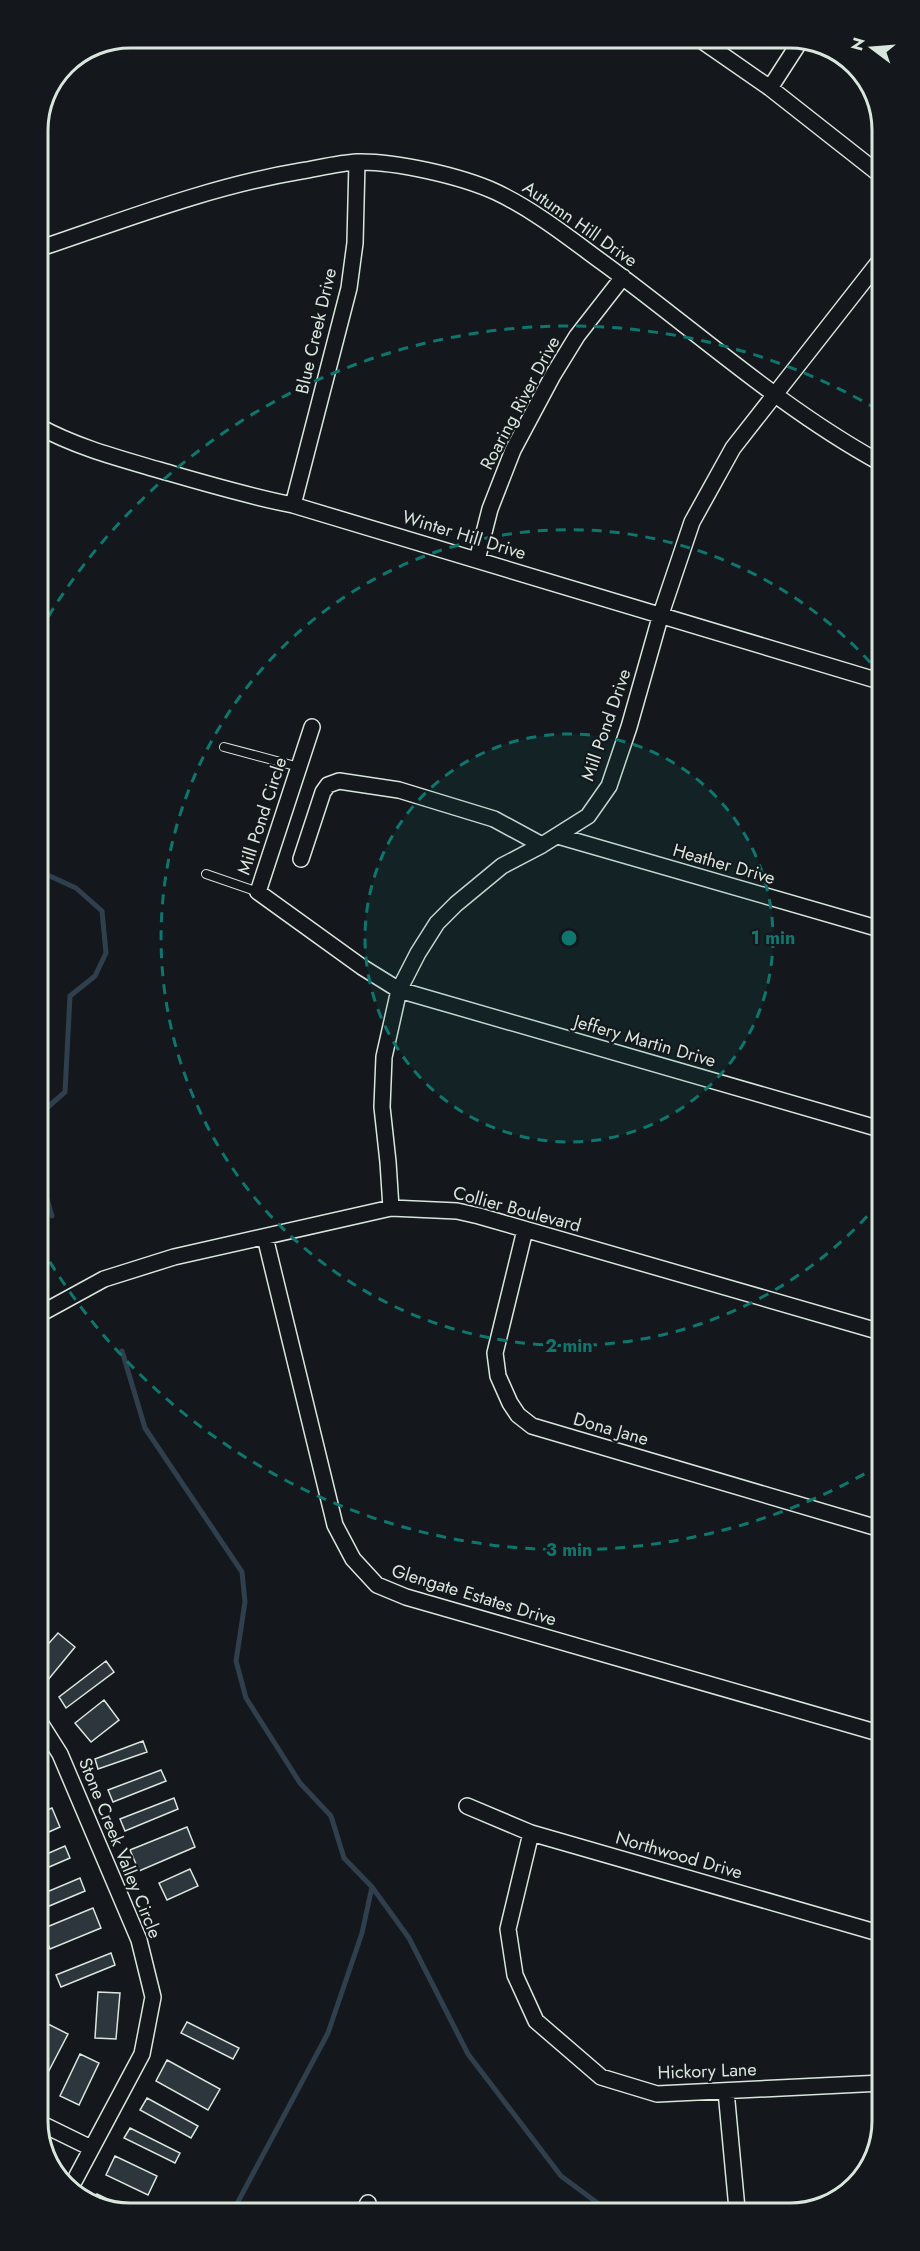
<svg xmlns="http://www.w3.org/2000/svg" width="920" height="2251" viewBox="0 0 920 2251" font-family="Jost,sans-serif">
	<style>
		.lines { fill: none; stroke-linecap: round; stroke-linejoin: round }
		.stream { stroke: #2f3f4d; stroke-width: 5 }
		.building { fill: #2c363c; stroke: #d8e6dc; stroke-width: 1.5 }
		.lane-casing { stroke: #d8e6dc; stroke-width: 10 }
		.street-casing { stroke: #d8e6dc; stroke-width: 18 }
		.lane { stroke: #14181c; stroke-width: 8 }
		.street { stroke: #14181c; stroke-width: 15 }
		.ring { fill: none; stroke: #0f766e; stroke-width: 3; stroke-dasharray: 10 8 }
		.labels { text-anchor: middle; dominant-baseline: central; stroke-width: 4.5; stroke-linejoin: round; paint-order: stroke }
		.street-label { font-size: 18px; fill: #d8e6dc; stroke: #14181c }
		.rim { fill: none; stroke: #d8e6dc; stroke-width: 3 }
		.centre { fill: #0f766e; stroke: #14181c; stroke-width: 3 }
		.ring-label { font-size: 18px; text-anchor: middle; font-weight: bold; fill: #0f766e; stroke: #14181c; stroke-width: 4.5; stroke-linejoin: round; paint-order: stroke }
	</style>
	<rect width="100%" height="100%" fill="#14181c"/>
	<g class="lines">
		<path class="stream" d="M39,871L76,888L102,911L106,953L95,976L70,996L65,1092L40,1114
			M40,1175L52,1216
			M122,1351L145,1428L242,1572L245,1602L236,1661L246,1698L300,1783L331,1816L344,1858L372,1887L409,1938L468,2054L561,2176L607,2210
			M232,2213L328,2033L362,1933L372,1887"/>
	</g>
	<path class="building" d="M58,1633L75,1647L43,1686L41,1684V1652Z
		M106,1661L114,1672L66,1708L59,1697Z
		M104,1700L119,1720L91,1742L75,1723Z
		M143,1741L147,1752L98,1769L95,1759Z
		M161,1770L166,1781L113,1802L108,1790Z
		M174,1798L178,1809L125,1831L120,1819Z
		M52,1808L60,1827L42,1835V1812Z
		M187,1827L195,1847L139,1871L130,1850Z
		M65,1846L70,1858L42,1870V1856Z
		M190,1869L198,1886L167,1900L159,1883Z
		M80,1878L85,1891L42,1909V1894Z
		M93,1908L101,1928L50,1949L42,1929Z
		M111,1953L115,1965L61,1987L56,1975Z
		M98,1992L120,1993L116,2039L95,2038Z
		M187,2022L239,2048L233,2059L181,2033Z
		M48,2024L68,2034L42,2084V2036Z
		M80,2054L99,2063L79,2105L60,2096Z
		M167,2060L220,2089L208,2110L156,2081Z
		M147,2098L198,2126L191,2138L140,2110Z
		M130,2128L180,2153L175,2163L124,2138Z
		M115,2156L157,2176L148,2195L106,2175Z
		M97,2194L136,2213H124L93,2202Z"/>
	<g class="lines">
		<g class="lane-casing">
			<path id="lane" d="M224,747L299,767
				M206,874L258,892"/>
		</g>
		<g class="street-casing">
			<path id="street" d="M698,38L770,88L878,173
				M770,88L801,40
				M38,249C124,220 211,186 301,171C319,168 339,163 357,162C395,161 461,176 496,192C534,210 568,237 602,262C694,329 779,407 879,462
				M38,426C76,447 118,458 159,470C204,483 247,496 293,505L879,681
				M293,505L349,288L355,243L357,162
				M477,560L490,509L513,450L553,375L577,336L623,277
				M312,727L258,892L362,967L399,990L880,1129
				M558,836L880,929
				M301,859L323,792L328,785L339,781L399,790L494,819L542,845
				M391,1208L388,1162L382,1107L384,1057L399,990L418,953L437,923L456,904L502,866L542,845L588,816L609,786L629,727L661,614L692,522L733,448L878,263
				M525,1230L495,1353L498,1376L510,1403L518,1415L532,1426L881,1529
				M265,1237L335,1525L353,1559L377,1585L406,1597L882,1734
				M40,1314L104,1279L174,1257L391,1208L457,1211L479,1216L881,1332
				M41,1724L60,1754L139,1940L153,1997L142,2054L70,2189
				M467,1806L531,1833L882,1934
				M531,1833L508,1929L515,1975L536,2021L601,2077L657,2094L882,2083
				M726,2091L737,2209
				M42,2124L91,2148
				M363,2212L368,2203"/>
		</g>
		<use href="#lane" class="lane"/>
		<use href="#street" class="street"/>
	</g>
	<circle cx="569" cy="938" r="204" fill="#0f766e" fill-opacity=".12"/>
	<g class="ring">
		<circle cx="569" cy="938" r="204"/>
		<path d="M879 1203A408 408 0 1 1 877 670"/>
		<path d="M880 1465A612 612 0 0 1 42 1249M39 632A612 612 0 0 1 875 408"/>
	</g>
	<g class="labels">
		<g class="street-label">
			<text transform="translate(580 224) rotate(35)">Autumn Hill Drive</text>
			<text transform="translate(316 331) rotate(-77)">Blue Creek Drive</text>
			<text transform="translate(520 403) rotate(-62)">Roaring River Drive</text>
			<text transform="translate(464 535) rotate(17)">Winter Hill Drive</text>
			<text transform="translate(606 725) rotate(-71)">Mill Pond Drive</text>
			<text transform="translate(262 816) rotate(-72)">Mill Pond Circle</text>
			<text transform="translate(724 864) rotate(16)">Heather Drive</text>
			<text transform="translate(645 1041) rotate(16)">Jeffery Martin Drive</text>
			<text transform="translate(517 1209) rotate(15)">Collier Boulevard</text>
			<text transform="translate(611 1429) rotate(16)">Dona Jane</text>
			<text transform="translate(474 1595) rotate(17)">Glengate Estates Drive</text>
			<text transform="translate(120 1848) rotate(68)">Stone Creek Valley Circle</text>
			<text transform="translate(679 1855) rotate(16)">Northwood Drive</text>
			<text transform="translate(707 2071) rotate(-2)">Hickory Lane</text>
		</g>
	</g>
	<path d="M0 0H920V2251H0ZM130 48H790A82 82 0 0 1 872 130V2121A82 82 0 0 1 790 2203H130A82 82 0 0 1 48 2121V130A82 82 0 0 1 130 48Z" fill="#14181c" fill-rule="evenodd"/>
	<path class="rim" d="M130 48H790A82 82 0 0 1 872 130V2121A82 82 0 0 1 790 2203H130A82 82 0 0 1 48 2121V130A82 82 0 0 1 130 48Z"/>
	<circle cx="569" cy="938" r="9" class="centre"/>
	<g class="ring-label">
		<text x="773" y="944">1 min</text>
		<text x="569" y="1352">2 min</text>
		<text x="569" y="1556">3 min</text>
	</g>
	<g transform="translate(872 48) rotate(286)" stroke="#14181c" stroke-width="4.5" paint-order="stroke">
	<path d="M0-4.5L10 22L0 15L-10 22Z" fill="#d8e6dc"/>
	<text y="-9" font-size="16" font-weight="bold" text-anchor="middle" fill="#d8e6dc">N</text>
	</g>
</svg>
